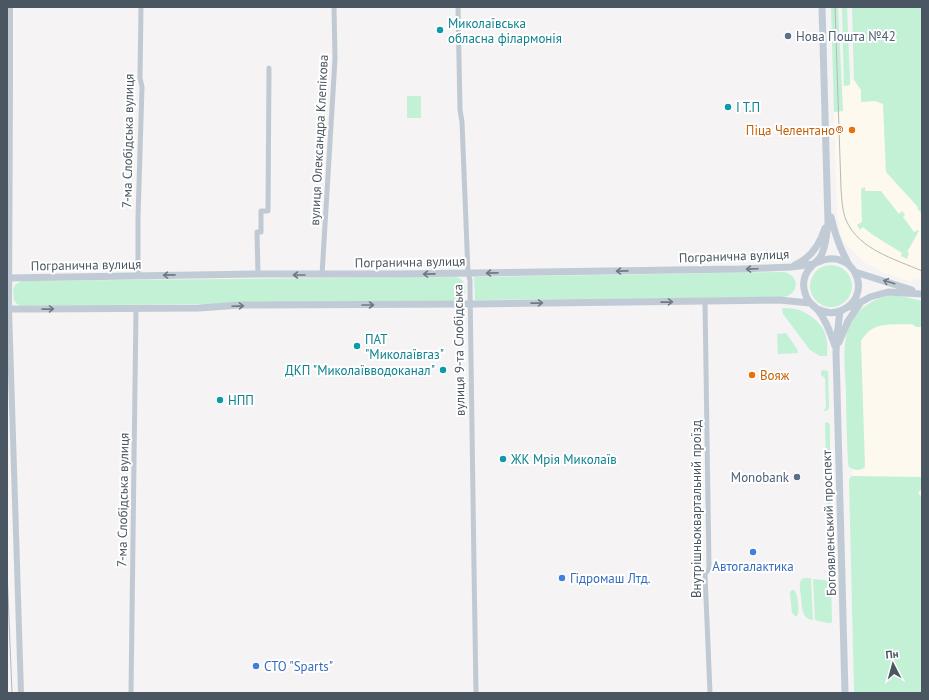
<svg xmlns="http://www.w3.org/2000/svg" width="929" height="700" viewBox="0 0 929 700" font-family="'PT Sans',sans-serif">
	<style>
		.commercial { fill: #fdf9ef }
		.green { fill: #c3f1d5 }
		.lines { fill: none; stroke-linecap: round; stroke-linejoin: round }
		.minor { stroke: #c1cad2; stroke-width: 5 }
		.tertiary { stroke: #c1cad2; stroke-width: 6 }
		.secondary { stroke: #c1cbd6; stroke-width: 7 }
		.tram { stroke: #b5b8bd; stroke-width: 1 }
		.oneway { stroke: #6e7984 }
		.culture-dot { fill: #0f9aa8; stroke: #fff; stroke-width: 1.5 }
		.service-dot { fill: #5c6f8a; stroke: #fff; stroke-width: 1.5 }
		.food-dot { fill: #e8710a; stroke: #fff; stroke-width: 1.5 }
		.shop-dot { fill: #3f7fe0; stroke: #fff; stroke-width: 1.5 }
		.labels { text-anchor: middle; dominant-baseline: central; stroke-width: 4; stroke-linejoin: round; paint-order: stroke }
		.culture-label { font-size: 13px; fill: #0d838f; stroke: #fff; text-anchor: start }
		.service-label { font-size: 13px; fill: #4e5e75; stroke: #fff; text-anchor: start }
		.food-label { font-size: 13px; fill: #c56008; stroke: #fff; text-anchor: end }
		.street-label { font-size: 13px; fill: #4a5661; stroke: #fff }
		.shop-label { font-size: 13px; fill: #366cbe; stroke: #fff; text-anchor: start }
	</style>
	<rect width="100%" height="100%" fill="#f5f3f3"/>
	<path class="commercial" d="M850,79L854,80L861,90V102L875,101L883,104L886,172L918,207L917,208L922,214V281L914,278L912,282L882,272L864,262L846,245L840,233L837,214L834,112L843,111L842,86L850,85Z
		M922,301V693H854L849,481L850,477L853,476V470L849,467L848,464L845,358V337L858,312L867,304Z"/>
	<path class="green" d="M831,7H838L843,111L834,112Z
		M842,7H847L850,79V85L844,86Z
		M852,7H922V214L917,208L918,207L886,172L883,104L875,101L861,102V90L854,80Z
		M407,96H421V118H407Z
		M865,187V191H881L899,214L902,211L905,215L903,217L914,232L918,230L919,231L907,252L909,253L907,259L901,256L902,253L873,235L863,227L860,230L857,225L862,222L861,189Z
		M810 286a21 21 0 1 1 42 0a21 21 0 1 1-42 0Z
		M783,272C800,274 800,295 783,297L475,300L474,277Z
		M457,277C465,281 466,285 465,293L461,299L456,301L21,306L17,304L14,300L13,289L16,284L22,281Z
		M890,295L901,296L922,301V327H916L912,324C891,325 873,320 861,341L865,467C861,471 854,471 849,467L848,464C847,440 846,415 846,391C845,369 841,341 851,322C859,307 874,299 890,295Z
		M782,308C786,308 790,308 795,309C807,311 824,324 826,337C828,343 827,350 827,356H820L810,350L783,314Z
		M786,333L797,349L798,353L778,354L777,334Z
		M824,370L828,371L829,407L828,410L825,411H823L826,408L825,378L821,375V371Z
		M827,422L829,423L830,426V469L829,470L827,469L826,467L825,426V423Z
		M853,476L922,477V489L918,493L922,497V693H854L849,481L850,477Z
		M829,488L830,489L833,566L832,571L830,572L828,571L827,567L826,550L829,548L827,490Z
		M804,578H811L813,620C801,619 802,606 801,596C800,590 799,585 801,580Z
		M813,579L824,580L828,581L831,586L832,621L831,623H828L815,620Z
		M792,590H794C798,594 800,611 797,616H795L792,613L790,594V592Z"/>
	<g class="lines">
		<path class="minor" d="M458,7L460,110L462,122L468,273L470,280V288L474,567L476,693
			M258,274L257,232H261V211H268L269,68
			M322,275L335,59L334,7
			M138,276V217L142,87L140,78L141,7
			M705,301L709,569L705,574L710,693
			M131,693L136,308"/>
		<path class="tertiary" d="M10,7V79L9,309L21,693"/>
		<path class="secondary" d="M822,7L828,223C827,234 826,246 821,256C818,261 814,263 811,267C804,274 802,284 805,293C808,303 812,304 818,310C826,320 831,334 835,346
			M818,262C829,257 839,257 849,265
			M795,265C811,258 820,244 825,228
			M855,272L912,290
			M7,278L258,274H400L741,269L791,267L814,264
			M849,307L861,302L870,297L888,292L922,294
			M7,309H34L199,308L241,305L470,304L779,300L810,303
			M817,309C827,314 837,314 846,308C858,301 862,285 855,273C854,270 852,268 850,266C847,263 846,258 844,255C838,243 834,230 831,217
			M840,311L837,336L836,352L845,693
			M839,342L848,321L861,302"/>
		<path class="tram" d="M835,7L841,189C842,200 842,210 846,220C859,250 895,259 922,271
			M7,570L12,693"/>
	</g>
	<defs><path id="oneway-shaft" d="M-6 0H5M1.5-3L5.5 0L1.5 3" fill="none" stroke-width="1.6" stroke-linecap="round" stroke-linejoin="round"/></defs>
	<g class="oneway">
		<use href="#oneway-shaft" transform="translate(752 269) rotate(178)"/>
		<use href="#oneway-shaft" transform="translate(622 271) rotate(179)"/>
		<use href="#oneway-shaft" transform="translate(492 273) rotate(179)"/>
		<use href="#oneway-shaft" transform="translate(429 274) rotate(179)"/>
		<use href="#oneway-shaft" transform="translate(169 275) rotate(179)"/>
		<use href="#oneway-shaft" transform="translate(299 275) rotate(-180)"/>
		<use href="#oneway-shaft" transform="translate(889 282) rotate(-163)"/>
		<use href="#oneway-shaft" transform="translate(667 302) rotate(-1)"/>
		<use href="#oneway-shaft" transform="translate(537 303) rotate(-1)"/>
		<use href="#oneway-shaft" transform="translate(368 305)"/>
		<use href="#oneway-shaft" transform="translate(238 306) rotate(-2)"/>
		<use href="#oneway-shaft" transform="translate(48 309) rotate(-1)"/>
	</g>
	<g class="culture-dot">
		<circle cx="440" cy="30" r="4"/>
		<circle cx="728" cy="107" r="4"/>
		<circle cx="357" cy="346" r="4"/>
		<circle cx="443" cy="370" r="4"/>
		<circle cx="220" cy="400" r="4"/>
		<circle cx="503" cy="459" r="4"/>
	</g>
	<g class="service-dot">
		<circle cx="788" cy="36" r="4"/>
		<circle cx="797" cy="477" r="4"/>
	</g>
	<g class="food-dot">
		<circle cx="852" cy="130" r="4"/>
		<circle cx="752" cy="375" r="4"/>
	</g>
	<g class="shop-dot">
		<circle cx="753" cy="552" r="4"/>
		<circle cx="562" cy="578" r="4"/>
		<circle cx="256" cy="666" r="4"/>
	</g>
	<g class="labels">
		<g class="culture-label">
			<text x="448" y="23">Миколаївська<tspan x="448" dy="15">обласна філармонія</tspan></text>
			<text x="736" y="107">І Т.П</text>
			<text x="365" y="339">ПАТ<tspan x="365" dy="15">"Миколаївгаз"</tspan></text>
			<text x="435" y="370" text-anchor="end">ДКП "Миколаївводоканал"</text>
			<text x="228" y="400">НПП</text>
			<text x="511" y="459">ЖК Мрія Миколаїв</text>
		</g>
		<g class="service-label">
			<text x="796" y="36">Нова Пошта №42</text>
			<text x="789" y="477" text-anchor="end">Monobank</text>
		</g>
		<g class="food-label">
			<text x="844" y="130">Піца Челентано®</text>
			<text x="760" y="375" text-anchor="start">Вояж</text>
		</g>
		<g class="street-label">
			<text transform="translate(319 140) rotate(-87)">вулиця Олександра Клепікова</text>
			<text transform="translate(128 141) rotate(-89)">7-ма Слобідська вулиця</text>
			<text transform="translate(734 256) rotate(-2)">Погранична вулиця</text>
			<text transform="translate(410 262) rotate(-1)">Погранична вулиця</text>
			<text transform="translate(86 265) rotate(-1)">Погранична вулиця</text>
			<text transform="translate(459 350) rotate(-91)">вулиця 9-та Слобідська</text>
			<text transform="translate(123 500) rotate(-89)">7-ма Слобідська вулиця</text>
			<text transform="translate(696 509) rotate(-90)">Внутрішньоквартальний проїзд</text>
			<text transform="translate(829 523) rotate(-92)">Богоявленський проспект</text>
		</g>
		<g class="shop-label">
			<text x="753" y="566" text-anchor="middle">Автогалактика</text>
			<text x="570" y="578">Гідромаш Лтд.</text>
			<text x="264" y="666">СТО "Sparts"</text>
		</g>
	</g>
	<rect width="929" height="700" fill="none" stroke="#4a5661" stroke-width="16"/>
	<g transform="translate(893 664) rotate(354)" stroke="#ffffff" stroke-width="3" paint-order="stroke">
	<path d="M0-3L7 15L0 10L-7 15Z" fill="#4a5661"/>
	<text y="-6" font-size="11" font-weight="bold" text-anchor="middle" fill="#4a5661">Пн</text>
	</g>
</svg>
